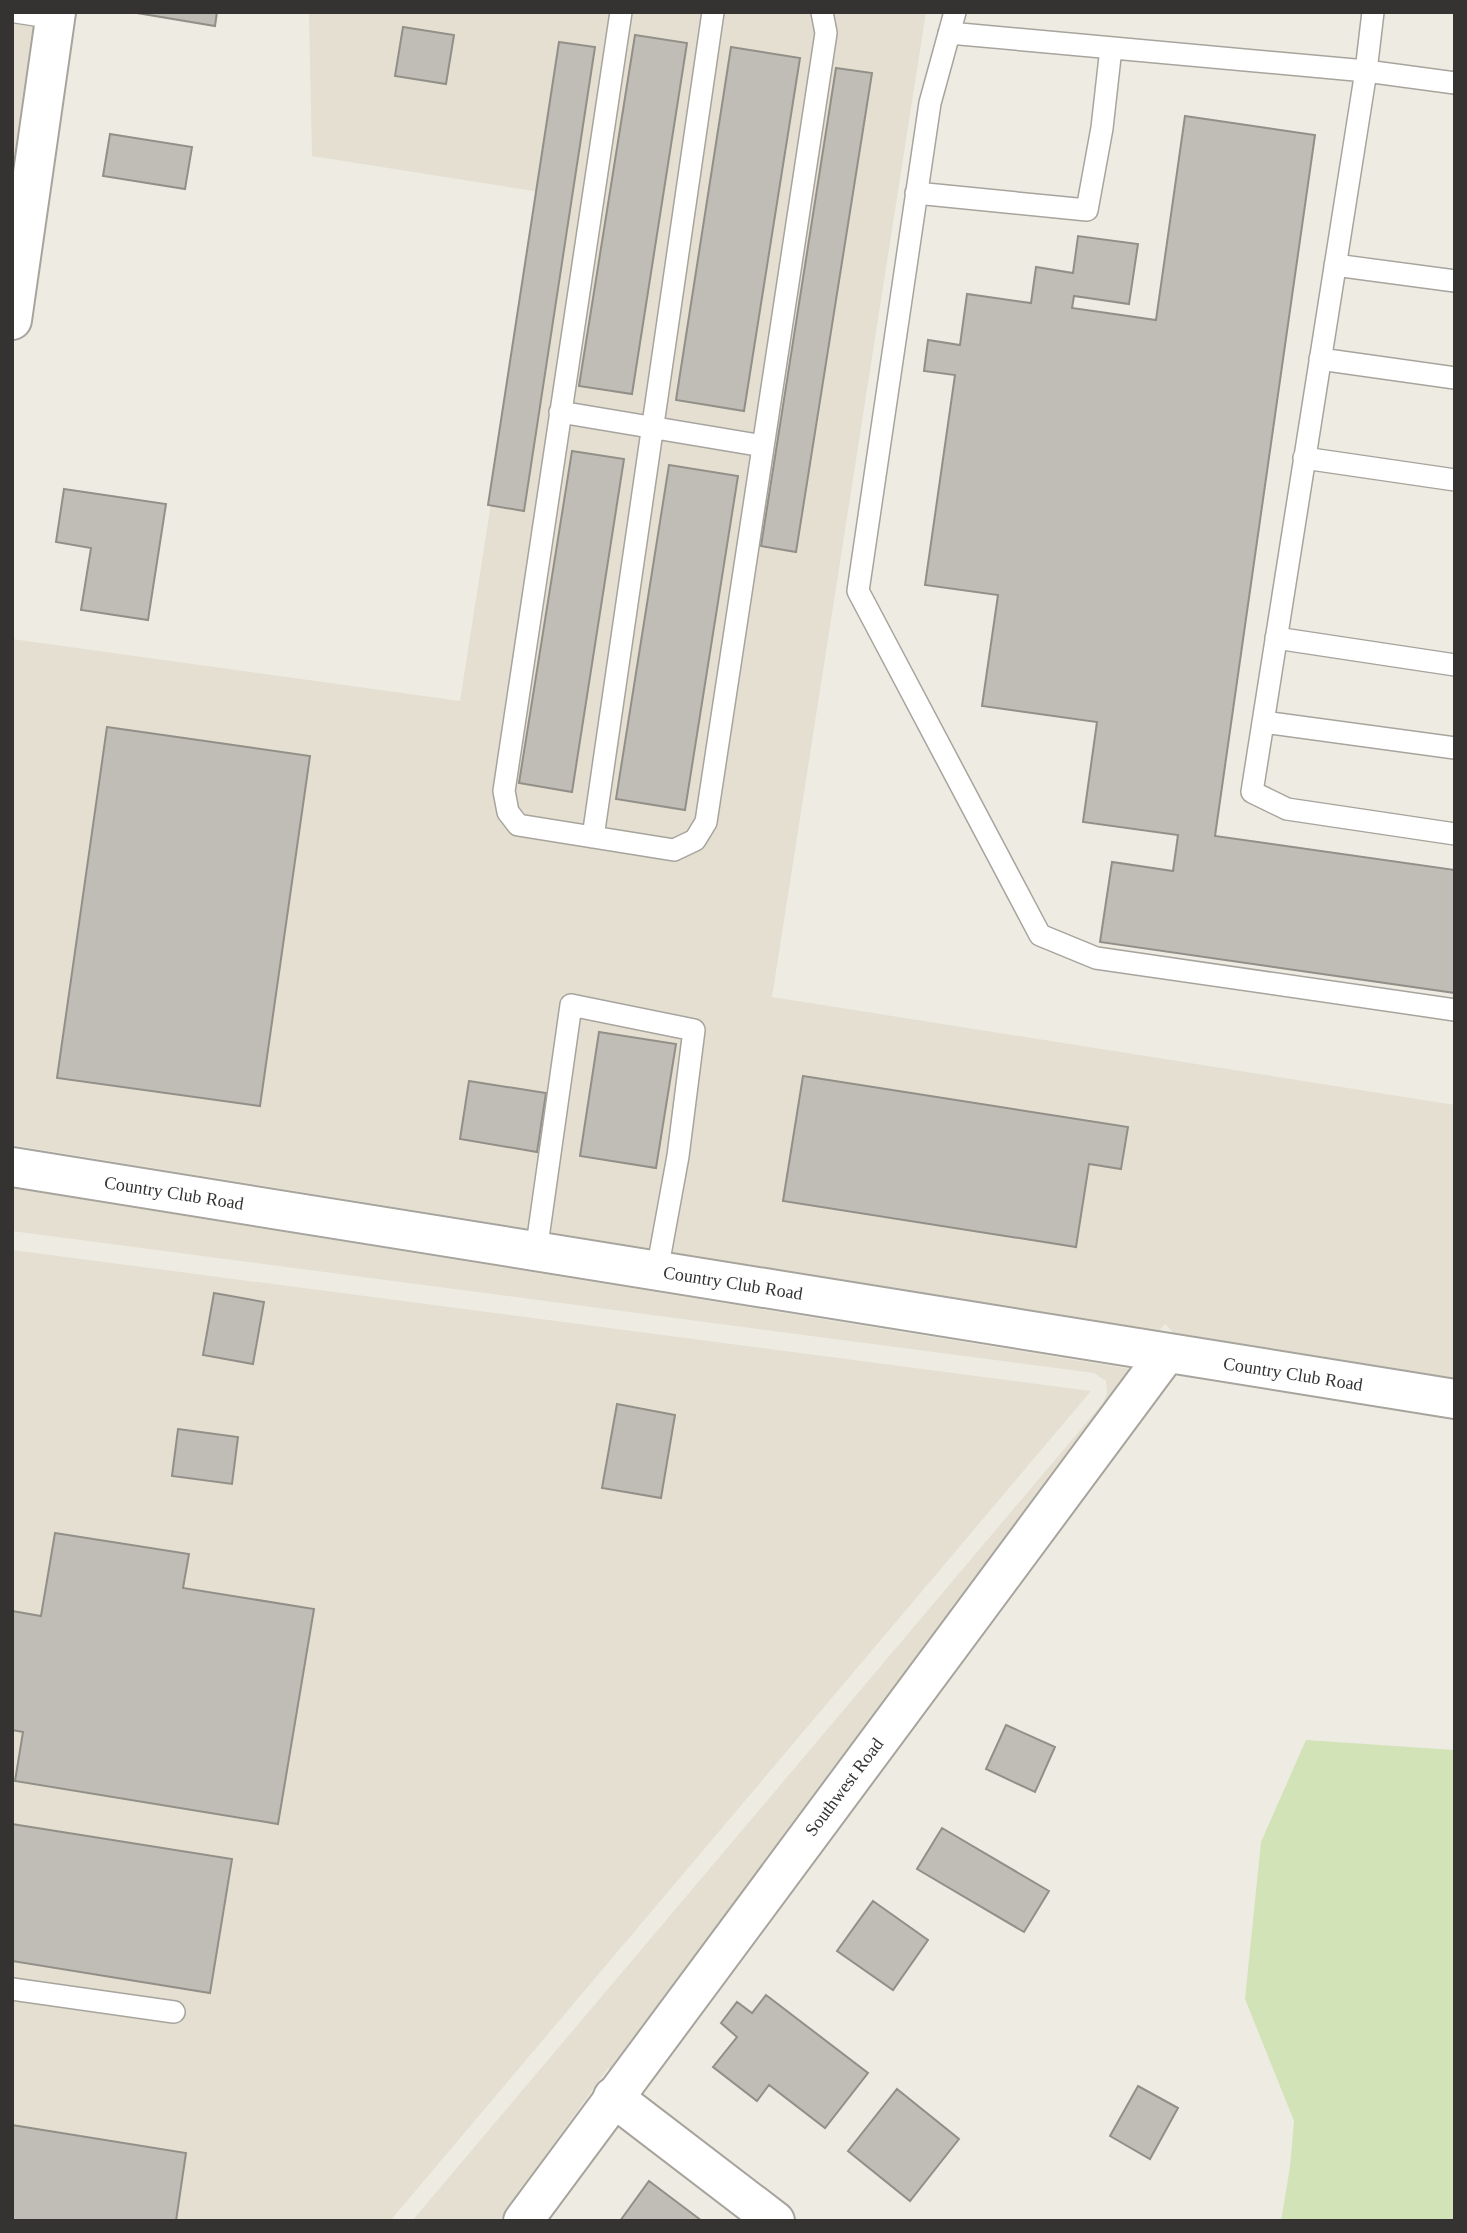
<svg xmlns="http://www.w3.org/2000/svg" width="1467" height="2233" viewBox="0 0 1467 2233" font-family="Georgia,serif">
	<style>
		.built { fill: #e4dfd1 }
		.green { fill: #d2e3b7 }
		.building { fill: #bfbdb6; stroke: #928f88; stroke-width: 2 }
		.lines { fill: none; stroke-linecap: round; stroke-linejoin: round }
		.lane-casing { stroke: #a7a49d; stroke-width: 24 }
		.street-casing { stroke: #a7a49d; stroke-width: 42 }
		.secondary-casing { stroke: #a7a49d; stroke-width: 42 }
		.lane { stroke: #fff; stroke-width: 21 }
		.street { stroke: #fff; stroke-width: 38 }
		.secondary { stroke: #fff; stroke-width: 38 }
		.labels { text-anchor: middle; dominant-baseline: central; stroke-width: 5; stroke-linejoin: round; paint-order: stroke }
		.street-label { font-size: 18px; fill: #353331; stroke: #fff }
	</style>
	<rect width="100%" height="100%" fill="#eeebe3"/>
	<path class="built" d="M12,12H37L12,185Z
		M309,12H926L772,997L1455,1105V1378L1174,1333L1165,1324L1159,1331L12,1145V639L460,701L540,192L312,156Z
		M12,1188L1130,1369L610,2069L608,2068L499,2221H412L1103,1403L1107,1393L1106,1381L1094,1373L12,1231Z
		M12,1250L1091,1391L390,2221H12Z"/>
	<path class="green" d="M1306,1740L1455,1750V2221H1281L1290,2167L1294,2121L1245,1999L1261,1842Z"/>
	<path class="building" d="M131,12H217L215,26Z
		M403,27L454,35L446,84L395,76Z
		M635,35L687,43L632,394L579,386Z
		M559,42L595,47L524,511L488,505Z
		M731,47L800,58L744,411L676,400Z
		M836,68L872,73L796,552L761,546Z
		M1185,116L1315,135L1215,836L1455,870V993L1100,942L1112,862L1173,871L1178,835L1083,822L1097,722L982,706L998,595L925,585L955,375L924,371L928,340L960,345L967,294L1031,303L1036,267L1073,273L1078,236L1138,244L1129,304L1074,296L1072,308L1156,320Z
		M110,134L192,147L185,189L103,176Z
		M572,451L624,459L572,792L519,783Z
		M669,465L738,476L685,810L616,799Z
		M64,489L166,504L148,620L81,610L91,548L56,542Z
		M107,727L310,756L260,1106L57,1078Z
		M599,1032L676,1044L656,1168L580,1156Z
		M803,1076L1128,1127L1121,1169L1089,1164L1076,1247L783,1201Z
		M469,1081L546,1093L537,1152L460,1139Z
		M214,1293L264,1302L253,1364L203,1355Z
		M617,1404L675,1415L661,1498L602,1488Z
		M178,1429L238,1437L232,1484L172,1476Z
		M55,1533L189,1554L183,1588L314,1609L278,1824L15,1781L23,1732L12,1730V1611L41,1616Z
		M1006,1725L1055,1747L1035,1792L986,1769Z
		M12,1824L232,1859L210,1993L12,1961Z
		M942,1828L1049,1891L1024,1932L917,1869Z
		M873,1901L928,1940L893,1990L837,1951Z
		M766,1995L868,2073L825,2128L769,2085L757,2101L713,2067L737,2037L721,2023L737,2002L752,2013Z
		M1138,2086L1178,2108L1150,2159L1110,2136Z
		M897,2089L959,2139L910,2201L848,2151Z
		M12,2125L186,2153L176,2221H12Z
		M649,2181L702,2221H620Z"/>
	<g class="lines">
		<g class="lane-casing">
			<path id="lane" d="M16,12L55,18
				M621,12L504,791L508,812L518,825L674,850L695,840L706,822L826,33L822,12
				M955,12L930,103L858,591L1040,935L1096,958L1455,1010
				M949,33L1366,71L1373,12
				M1455,83L1366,71L1252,792L1287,809L1455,834
				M916,193L1087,210L1102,128L1111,48
				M1335,265L1455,281
				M1320,359L1455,378
				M560,412L763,446
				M1304,458L1455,480
				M1276,638L1455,665
				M1263,722L1455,748
				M593,837L713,12
				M536,1252L571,1005L694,1030L678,1156L657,1271
				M12,1989L174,2012"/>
		</g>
		<g class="street-casing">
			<path id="street" d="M613,2097L775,2221"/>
		</g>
		<g class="secondary-casing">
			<path id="secondary" d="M12,320L56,12
				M12,1167L1455,1399
				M523,2221L1166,1354"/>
		</g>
		<use href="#lane" class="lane"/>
		<use href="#street" class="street"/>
		<use href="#secondary" class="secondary"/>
	</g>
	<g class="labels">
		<g class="street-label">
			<text transform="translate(174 1193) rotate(9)">Country Club Road</text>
			<text transform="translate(733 1283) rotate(9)">Country Club Road</text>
			<text transform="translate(1293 1374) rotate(9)">Country Club Road</text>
			<text transform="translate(844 1787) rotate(-53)">Southwest Road</text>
		</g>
	</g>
	<rect width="1467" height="2233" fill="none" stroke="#353331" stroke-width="28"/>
</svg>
